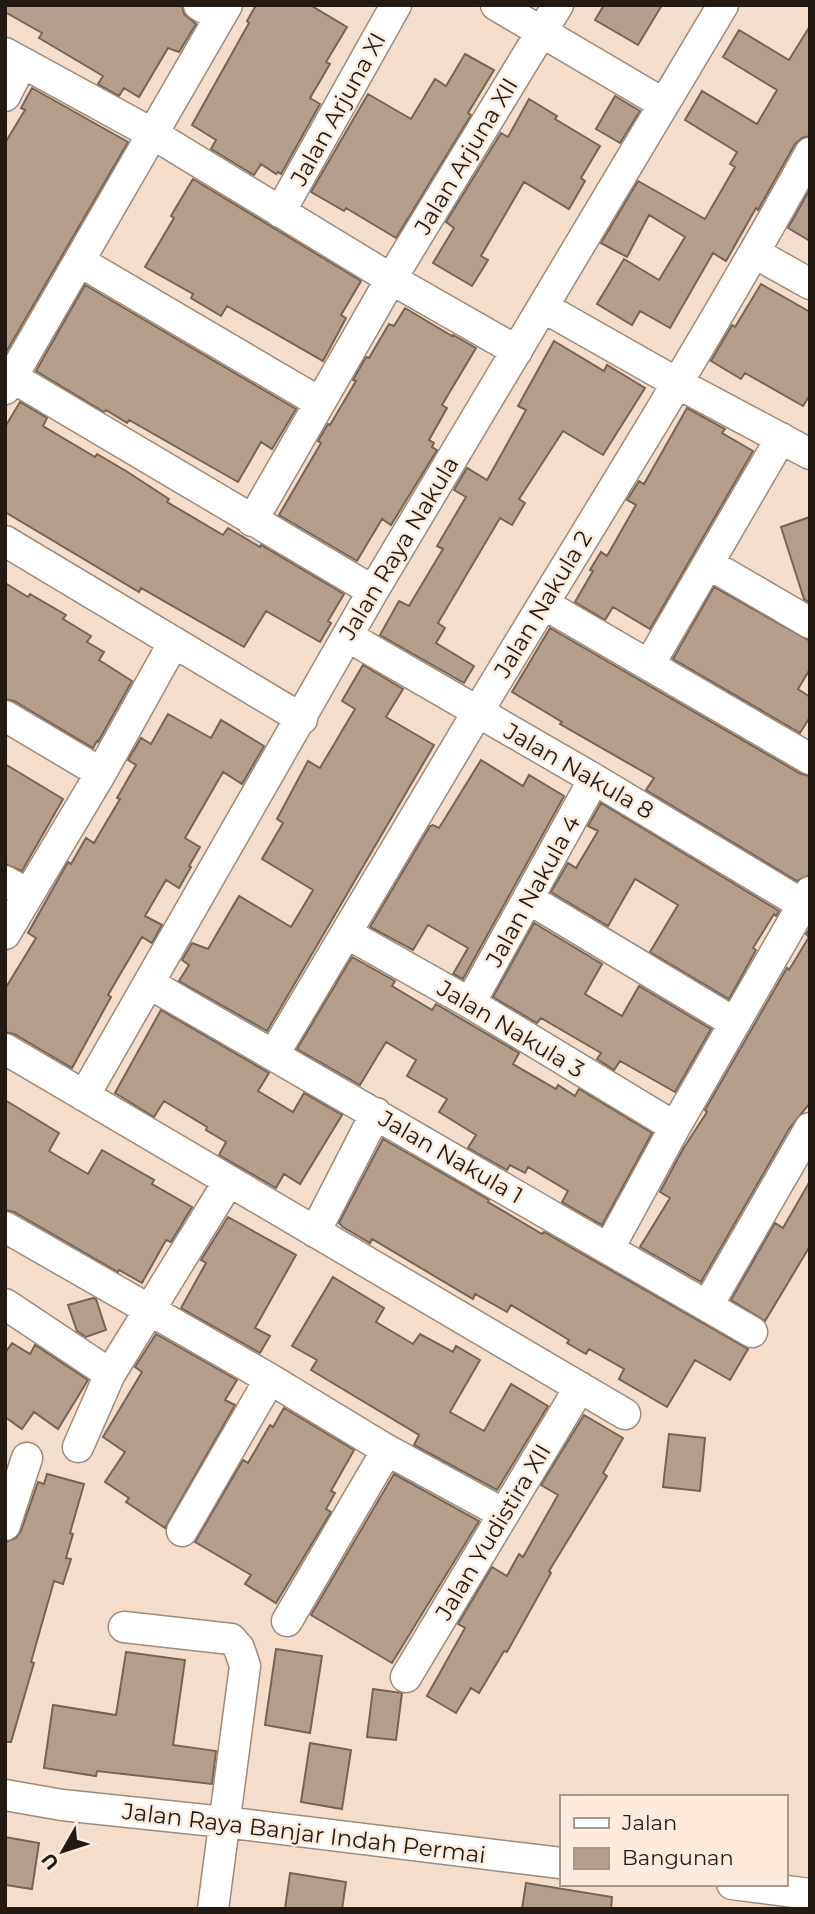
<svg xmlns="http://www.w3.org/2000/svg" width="815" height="1914" viewBox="0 0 815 1914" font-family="Montserrat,sans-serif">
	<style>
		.building { fill: #b49f8d; stroke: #786454; stroke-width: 2 }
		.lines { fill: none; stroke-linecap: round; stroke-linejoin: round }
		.minor-casing { stroke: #9f8a79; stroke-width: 33 }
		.minor { stroke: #fff; stroke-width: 30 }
		.labels { text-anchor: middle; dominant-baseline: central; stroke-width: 5; stroke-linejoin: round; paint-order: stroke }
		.street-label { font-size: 23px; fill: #221a13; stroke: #feebdc }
	</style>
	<rect width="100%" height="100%" fill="#f4ddca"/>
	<path class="building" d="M5,5H182L184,14L196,24L179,52L168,48L139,97L124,88L119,96L98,84L103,76L39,38L42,33L5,12Z
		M256,5H310L347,27L326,62L330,64L310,98L320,104L281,174L278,172L276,174L261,164L254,175L211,149L216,140L192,125L249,23L247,21Z
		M604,5H662L638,45L595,20Z
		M810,26V136L802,138L795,144L758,210L756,208L726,261L713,253L670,328L640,311L632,325L597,304L624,259L659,280L685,237L649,215L627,257L601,243L638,181L705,219L735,167L730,164L737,152L685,120L702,91L757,124L777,90L723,57L739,30L789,60Z
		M465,54L494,70L468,113L471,115L396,238L346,208L344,211L311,192L368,94L411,119L435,79L446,86Z
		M32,88L128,142L5,354V143L25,110L21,108Z
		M615,96L640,111L620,143L596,129Z
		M529,99L557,116L555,119L600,146L581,178L585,181L569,209L524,182L481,256L488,260L472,286L433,263L454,228L446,222L501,133L508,137Z
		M193,179L361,281L341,315L346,318L323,361L227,306L221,316L191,298L193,294L145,267L174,218L171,216Z
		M810,189V241L788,228Z
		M761,284L810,312V395L803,406L745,373L741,379L711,361L732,325L735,327Z
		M85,285L296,409L272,449L261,442L238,482L129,420L127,423L106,410L104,412L36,371Z
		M405,308L452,336L453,335L476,348L442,405L447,408L429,440L434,443L432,447L437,450L391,525L382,519L357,561L279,515L321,443L318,441L328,424L330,425L356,381L353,380L366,357L369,358L389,324L394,326Z
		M554,341L604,371L607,365L645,388L603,455L563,431L519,499L525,503L512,525L500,518L438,623L445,628L436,643L474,666L464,683L380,635L399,601L409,606L443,549L437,546L466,497L454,490L467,468L487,480L526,410L518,406Z
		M20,402L47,418L43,426L95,457L97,454L126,471L169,499L167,502L223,535L228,528L260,547L261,545L344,594L328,621L331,623L320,642L266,611L244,647L141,588L139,592L5,512V427Z
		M687,408L725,429L722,433L753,451L650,629L613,607L605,620L575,602L593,571L590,570L601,552L607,556L636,505L627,500L629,497L639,481L644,484Z
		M810,517V603L804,599L781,527Z
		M5,583L28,597L30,594L66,615L63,619L91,636L87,642L104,652L99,660L132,681L98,742L97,741L93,748L14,701L5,699Z
		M714,587L810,641V669L798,689L810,697V717L800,733L673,659Z
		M550,628L801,774L810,776V875L797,881L646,790L654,778L560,724L562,722L512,692Z
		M363,665L403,689L386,717L434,745L267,1031L179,981L189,965L182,960L192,943L208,949L239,896L291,927L313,890L262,859L283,823L277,819L308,761L320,768L355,709L342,701Z
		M168,714L211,738L221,720L264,746L242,784L223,772L185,838L200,847L189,866L191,867L179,888L166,880L145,916L162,925L152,943L142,937L108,995L111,997L72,1068L14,1034L5,1032V989L36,938L28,933L68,862L71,864L86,838L94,843L120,799L117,798L136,765L128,760L141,738L151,744Z
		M481,760L523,786L529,775L564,796L463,979L453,974L468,948L428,925L413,950L370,927L430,826L433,825L439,828Z
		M5,764L63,799L22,871L5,864Z
		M601,803L779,911L776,916L774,914L753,948L756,950L729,999L650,952L678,905L635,879L608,926L551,892L568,863L576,868L598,831L588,826Z
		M534,923L602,964L585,994L622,1016L639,986L711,1029L675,1092L620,1061L614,1070L597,1059L601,1053L541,1018L537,1023L493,997Z
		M810,928V1103L789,1129L701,1282L640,1247L670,1198L660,1192L683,1149L707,1112L705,1110L787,968L789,970L809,937L806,934Z
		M352,957L395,981L392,986L432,1010L436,1004L519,1053L513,1064L556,1089L558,1085L575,1096L579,1089L652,1133L602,1225L562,1202L568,1191L528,1167L525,1173L510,1165L507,1170L468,1148L476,1135L439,1112L447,1099L407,1076L416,1060L386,1042L360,1085L297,1049Z
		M161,1010L269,1073L258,1091L293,1112L304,1093L342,1115L300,1184L284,1174L276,1188L219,1155L226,1142L206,1130L207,1127L164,1101L154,1117L115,1093Z
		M5,1100L59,1133L49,1151L88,1174L102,1150L154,1180L152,1184L192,1207L171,1242L166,1240L142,1283L119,1270L118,1272L14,1212L5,1210Z
		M383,1139L489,1200L488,1202L542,1234L544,1232L748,1349L730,1380L695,1360L667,1407L619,1379L624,1369L589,1349L586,1354L567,1343L569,1340L511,1305L507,1312L475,1294L473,1299L372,1239L370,1243L343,1227L339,1223Z
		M810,1181V1246L765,1321L731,1300L775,1223L783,1228Z
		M228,1217L296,1255L255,1328L270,1336L260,1353L181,1308L206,1263L201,1260Z
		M333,1277L384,1308L376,1322L413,1344L420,1334L453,1352L456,1346L480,1360L450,1412L484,1431L511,1384L548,1406L497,1490L414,1445L419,1435L311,1370L317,1360L292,1346Z
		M93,1298L96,1299L106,1330L86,1337L77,1331L68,1305Z
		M156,1334L237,1380L225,1400L235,1405L165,1528L126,1502L129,1498L105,1482L125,1452L103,1437L142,1372L135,1367Z
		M12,1343L30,1354L35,1345L88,1380L58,1429L34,1412L22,1429L5,1417V1353Z
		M284,1408L354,1450L331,1491L335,1493L326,1509L331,1512L276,1603L245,1584L251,1575L195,1542L243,1460L248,1463L270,1425L273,1427Z
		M584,1415L623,1438L603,1473L607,1476L549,1571L551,1573L507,1652L504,1651L479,1693L471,1688L456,1713L427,1696L465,1628L458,1624L492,1567L507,1576L519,1554L523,1557L558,1495L541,1485Z
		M669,1434L705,1438L700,1491L663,1487Z
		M47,1474L84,1484L70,1533L73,1534L66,1558L71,1559L63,1584L54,1581L31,1662L34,1663L11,1742H5V1542L16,1538L21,1531L38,1482L44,1484Z
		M394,1474L479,1521L392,1663L311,1615Z
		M276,1649L322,1656L310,1733L265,1725Z
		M126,1652L185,1660L173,1745L216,1751L212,1784L97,1771L96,1776L44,1768L53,1705L116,1715Z
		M373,1689L402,1693L396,1740L367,1737Z
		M310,1743L351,1750L342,1809L301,1802Z
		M5,1837L39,1843L32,1889L5,1885Z
		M290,1873L346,1882L342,1909H285Z
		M526,1883L612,1897L611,1909H522Z"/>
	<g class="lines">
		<g class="minor-casing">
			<path id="minor" d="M199,5L220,17
				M496,5L664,104
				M5,53L153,134L391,279L517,351
				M5,96L22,63
				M280,212L396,5
				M755,253L810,284
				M79,261L319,402
				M543,307L677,383L810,454
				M5,373L373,591
				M5,389L227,5
				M252,521L391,279L558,5
				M5,541L302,719
				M709,564L810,623
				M544,604L810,759
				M347,636L594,779L810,909
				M649,665L781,438
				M5,716L101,773
				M5,881L28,894
				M529,899L735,1023
				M346,933L470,1003L675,1127
				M5,934L101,773L174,642
				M150,984L752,1332
				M470,1003L594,779
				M5,1049L625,1414
				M274,1054C342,940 409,826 477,713C589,527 705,344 810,153
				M84,1096L373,591L723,5
				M5,1227L270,1379L387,1450L504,1514
				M315,1232L376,1113
				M609,1248L675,1127L810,892
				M5,1304L110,1374
				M708,1305L810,1128
				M78,1447L110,1374L229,1181
				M5,1525L27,1458
				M182,1531L270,1379
				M287,1621L387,1450
				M124,1627L231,1639L239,1648L245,1666L213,1909
				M406,1677L580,1387
				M5,1795L62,1805L224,1822L561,1863
				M732,1884L810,1894"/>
		</g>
		<use href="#minor" class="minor"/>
	</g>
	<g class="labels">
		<g class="street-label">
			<text transform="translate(338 109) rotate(-61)">Jalan Arjuna XI</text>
			<text transform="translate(466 156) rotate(-59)">Jalan Arjuna XII</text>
			<text transform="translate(399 548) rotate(-59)">Jalan Raya Nakula</text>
			<text transform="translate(543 604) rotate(-59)">Jalan Nakula 2</text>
			<text transform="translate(579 771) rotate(30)">Jalan Nakula 8</text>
			<text transform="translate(533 891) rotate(-61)">Jalan Nakula 4</text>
			<text transform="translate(511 1029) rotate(31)">Jalan Nakula 3</text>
			<text transform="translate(451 1157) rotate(30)">Jalan Nakula 1</text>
			<text transform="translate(493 1532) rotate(-59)">Jalan Yudistira XII</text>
			<text transform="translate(304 1833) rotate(7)">Jalan Raya Banjar Indah Permai</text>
		</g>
	</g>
	<rect width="815" height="1914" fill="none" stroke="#221a13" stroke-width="14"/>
	<rect x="560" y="1795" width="228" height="91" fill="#feebdc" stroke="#a6978c" stroke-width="2"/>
	<rect x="574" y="1818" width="35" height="10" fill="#ffffff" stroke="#a6978c" stroke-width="2"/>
	<text x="622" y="1830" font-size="21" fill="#221a13">Jalan</text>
	<rect x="574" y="1848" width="35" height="21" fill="#b49f8d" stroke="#a6978c" stroke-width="2"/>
	<text x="622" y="1865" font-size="21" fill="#221a13">Bangunan</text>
	<g transform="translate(63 1851) rotate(231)" stroke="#feebdc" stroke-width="5" paint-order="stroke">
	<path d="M0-5L12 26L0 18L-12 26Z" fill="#221a13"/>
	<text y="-10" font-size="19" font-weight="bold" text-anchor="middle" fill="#221a13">U</text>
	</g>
</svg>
